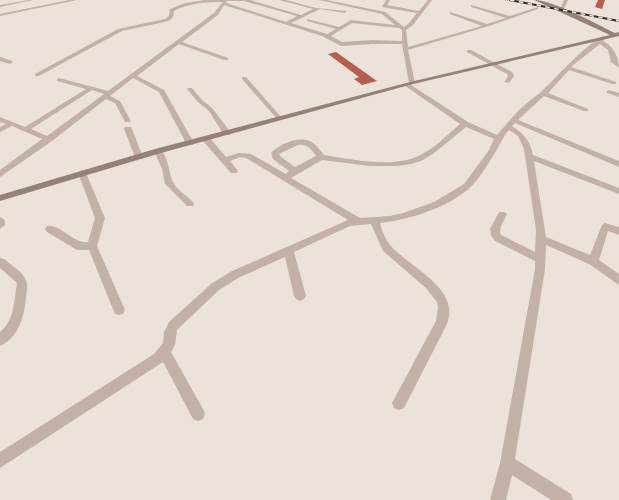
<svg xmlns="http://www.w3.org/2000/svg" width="619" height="500" viewBox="0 0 619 500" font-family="Quicksand,sans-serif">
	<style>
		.building { fill: #b55f4f }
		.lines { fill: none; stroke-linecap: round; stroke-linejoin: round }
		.path { stroke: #ae9b91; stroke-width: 1; stroke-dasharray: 1 1; stroke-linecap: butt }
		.lane { fill: #c3b1a7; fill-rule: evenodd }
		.street { fill: #c3b1a7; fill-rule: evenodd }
		.secondary { fill: #968179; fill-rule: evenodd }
		.rail-casing { stroke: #312926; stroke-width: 2 }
		.rail { stroke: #f5ece4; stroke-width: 1.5; stroke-dasharray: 4.5; stroke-linecap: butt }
	</style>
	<rect width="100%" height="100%" fill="#ede2d9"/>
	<path class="building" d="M598,0H605L602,9L595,7Z
		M336,52L377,81L362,85L354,79L359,77L328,54Z"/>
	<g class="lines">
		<path class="path" d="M505,0L527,4
			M597,17L619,22"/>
		<path class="lane" d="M29,0H33L0,7V5Z"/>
		<path class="street" d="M69,0H77L0,16V14Z
			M205,0H250L301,15L313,9L279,0H286L316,8L347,11L345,13L320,9L291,23L327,34L336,29L307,21V19L339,27L351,20L395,25L382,14L319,0H327L385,12L404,27L409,23L417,13L382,7L386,0H390L387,5L419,11L428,0H432L413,25L406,30L408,47L482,26L450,14V12L487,24L506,18L471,7V5L510,16L538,7V9L489,26L408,50L415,83L411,85L468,122L497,135C505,126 511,118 519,110C527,102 537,96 545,88C556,78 594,35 607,36V38L603,41C613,46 619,57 619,68L611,62L608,50L600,44L571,67L616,82V84H612L569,70L548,93L588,109V111H584L544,96L518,120L619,161V167L515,123L512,126C524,134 530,140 533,155L619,188V194L534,161L546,237L590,255L602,225L605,223L619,227V235L608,231L599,260L619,274V285L589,264L546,245L545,269L515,459L571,494L573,500H551L512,475L506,500H490L500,463L535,269V261L495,241L491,235L490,229L499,212H505L507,214L501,226L500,232L501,235L535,252L536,230L524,149L518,136L509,130C503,137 500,144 496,151C490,161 484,171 477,180C458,205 410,220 380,223C382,231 385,239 391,246C410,268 463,289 446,326L404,408L399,410L394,408L392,403L436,321L438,307L437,302L426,288L383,251L371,224L350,226L294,252L306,296L304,299L300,301L296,299L294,296L285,257L238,278L219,290L177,330L175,345L171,352L203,409L205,414L203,419L198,421L193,419L163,362L0,468V452L154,354L163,343L164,332L169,322L211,284L230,272L348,220L246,158L240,157L230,161L238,171L237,173H231L203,141V137H209L226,157L239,153L251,154L286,174L289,171L273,159L271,153C279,144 298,136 310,141C316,144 320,150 324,155C349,159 391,168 416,157C433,150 446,136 460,124L404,85V83H409L402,44H372L341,46L322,36L224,5L218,15L182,42L228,58V60H224L179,44L137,76L164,90L194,143L193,145H190L186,143L159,92L133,78L110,96L120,101L131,121L129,122H125L115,103L106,99L52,141L0,177V170L42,139L12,126L0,132V127L6,124L0,122V117L25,127L86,89L57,81V79L59,78L108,91L214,13L223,2C206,2 189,3 174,11L173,17L169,21L122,31L39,76H35V74L118,29L165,19L169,16L170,9L185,3ZM227,1H244L297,16L286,22L226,3ZM352,23L399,28L402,30V41L372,40L342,42L331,36ZM92,90L104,94L47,136L31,129ZM466,127L494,139L489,150L464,184L434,202L403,213L390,216L360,218L291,178L322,160L370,166H397L411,164L421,161L433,154ZM298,145C307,144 311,149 316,156L295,167L280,156L279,154Z
			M564,0H568L564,9H560Z
			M467,50H471L512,72L514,76L509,83L504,82L508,76L507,74L467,52Z
			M0,57L12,61L13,62L10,64L0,61Z
			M242,77H246L282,118V120H278L242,79Z
			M188,88H192L202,100L213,109L231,133L230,135H224L209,111L198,102L187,89Z
			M609,90L619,93V97L607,93V91Z
			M125,127H131L132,129L143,157L142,159H139L135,157L124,129Z
			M155,149H158C168,152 169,174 173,182C176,189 187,196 193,202L194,204L193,206H187L165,184L162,169L154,151Z
			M82,170L86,173L105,218L97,246L125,310L123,314L119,315L115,314L89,250H77L47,232L45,229L47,226C59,223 74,244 88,242L95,218L78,173Z
			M0,217L5,220V225L0,229Z
			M0,258L4,259C11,265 23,272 26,280C28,285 27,291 26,296C25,314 19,338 0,346V332C15,320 14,300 17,283L0,268Z"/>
		<path class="secondary" d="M534,0C553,0 596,24 615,33L619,32V36L413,84L161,153L0,201V195L155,149L410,82L610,35Z"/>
		<g class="rail-casing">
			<path id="rail" d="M510,0L619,21"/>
		</g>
		<use href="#rail" class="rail"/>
	</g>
</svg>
